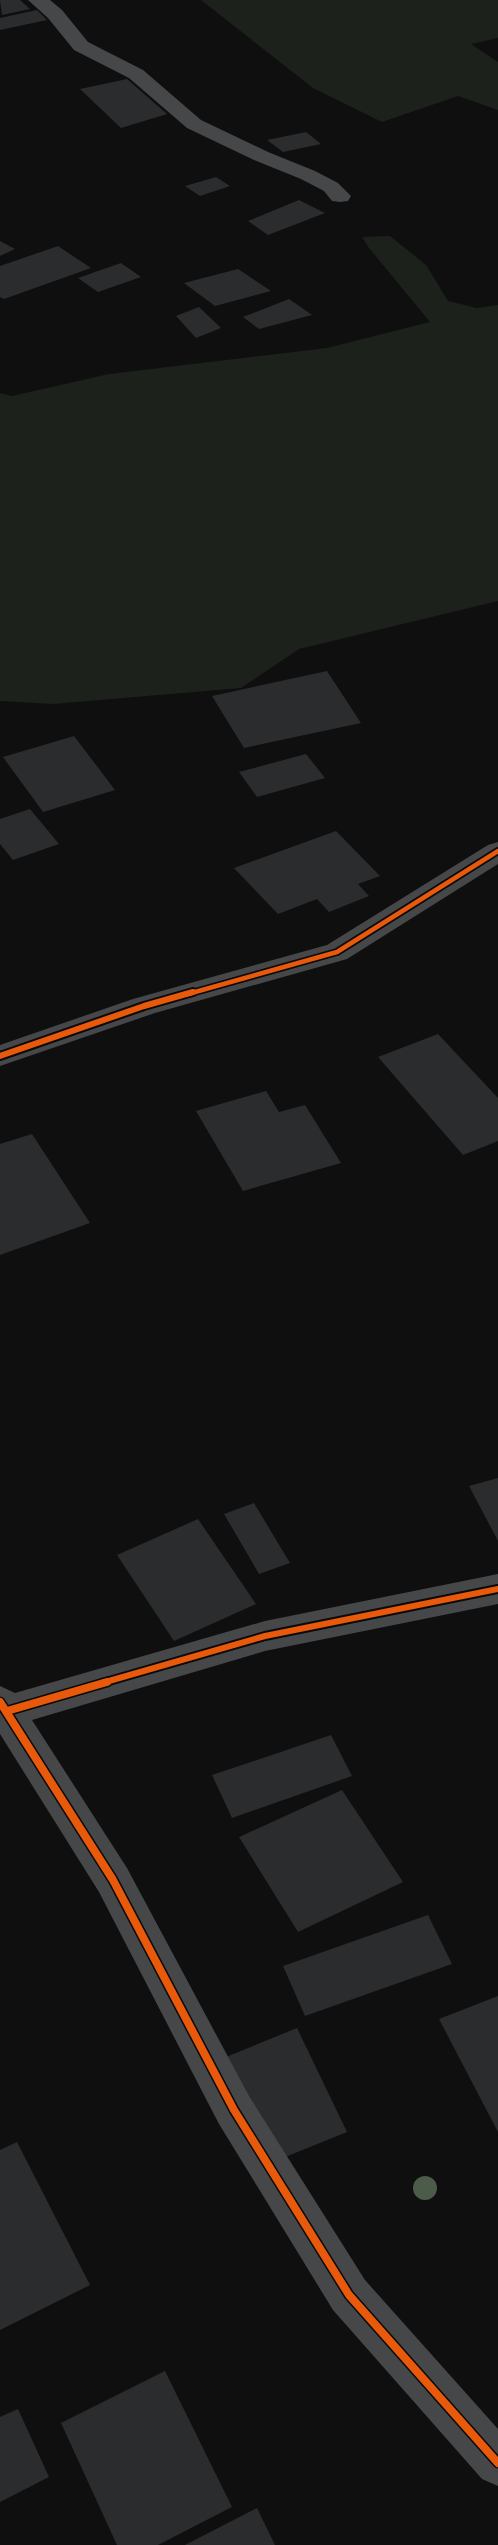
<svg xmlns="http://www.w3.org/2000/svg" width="498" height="2545" viewBox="0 0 498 2545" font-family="'Golos Text',sans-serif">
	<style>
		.green { fill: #1c211c }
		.building { fill: #2b2c2e }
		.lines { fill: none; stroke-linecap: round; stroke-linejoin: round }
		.street { fill: #454749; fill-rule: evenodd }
		.cycleway-far2-casing { stroke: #0a0a0b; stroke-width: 8 }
		.cycleway-far1-casing { stroke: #0a0a0b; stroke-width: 10 }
		.cycleway-casing { stroke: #0a0a0b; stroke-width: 11 }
		.cycleway-far2 { stroke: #e8590c; stroke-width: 4.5 }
		.cycleway-far1 { stroke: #e8590c; stroke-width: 6 }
		.cycleway { stroke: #e8590c; stroke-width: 8 }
		.tree { fill: #4d5b4a }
	</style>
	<rect width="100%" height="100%" fill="#0f0f10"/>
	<path class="green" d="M201,0H498V38L471,44L498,62V110L458,96L382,122L313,88Z
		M390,236L426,265L448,301L477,308L498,305V601L299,649L241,688L53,704L0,701V393L12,396L109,374L327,348L430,322L369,248L362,237Z"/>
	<path class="building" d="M0,0H20L30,9L2,15Z
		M37,10L47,20L0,30V18Z
		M127,79L167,114L121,128L80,89Z
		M306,132L321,144L283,152L267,140Z
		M216,177L230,186L200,196L185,186Z
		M299,200L325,213L268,235L248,221Z
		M0,241L15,249L0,256Z
		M58,246L91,268L4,299L0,297V266Z
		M121,263L141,277L98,292L78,278Z
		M238,269L271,291L215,306L184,283Z
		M289,299L312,315L259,329L243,317Z
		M199,307L221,328L196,338L176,316Z
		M327,671L361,723L244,748L212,696Z
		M74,736L115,790L43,812L3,757Z
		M306,754L325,778L257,797L239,772Z
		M30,809L59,844L13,860L0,844V819Z
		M336,831L380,876L358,884L369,896L329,912L317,899L278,914L234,868Z
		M438,1034L498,1098V1141L463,1155L378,1057Z
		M266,1091L279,1112L305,1105L341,1163L243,1191L196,1111Z
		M32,1134L90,1223L0,1255V1144Z
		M498,1478V1541L469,1486Z
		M254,1503L290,1563L259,1574L224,1514Z
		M198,1519L256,1604L174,1641L117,1555Z
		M331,1735L352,1776L232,1818L212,1775Z
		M342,1790L403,1882L298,1932L239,1837Z
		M428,1915L452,1964L305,2016L283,1966Z
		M498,1996V2132L439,2019Z
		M297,2028L347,2132L263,2166L214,2062Z
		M17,2142L90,2285L0,2330V2150Z
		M165,2371L232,2507L158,2545H117L61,2423Z
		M18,2409L49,2477L0,2502V2417Z
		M257,2508L275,2545H185Z"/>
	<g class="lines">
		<path class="street" d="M28,0H50L62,10L88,42L143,70L201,120L268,152L315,171L338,183L351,196L348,201L340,202L332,201L324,191L301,179L254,160L187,128L129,78L74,50L48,18Z
			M498,842V864L347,959L155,1013L0,1066V1045L133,999L327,945L488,845Z
			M498,1574V1604L265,1651L32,1720L127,1868L249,2096L365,2280L498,2429V2486L482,2479L333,2310L219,2124L99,1892L0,1734V1686L15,1693L265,1621Z"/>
		<g class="cycleway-far2-casing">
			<path id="cycleway-far2" d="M188,994L337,952L498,851"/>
		</g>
		<g class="cycleway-far1-casing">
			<path id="cycleway-far1" d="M0,1056L144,1006L193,992
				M102,1683L265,1636L498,1589"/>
		</g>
		<g class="cycleway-casing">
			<path id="cycleway" d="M0,1702L113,1880L234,2110L349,2295L498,2463
				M7,1711L107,1682"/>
		</g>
		<use href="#cycleway-far2" class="cycleway-far2"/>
		<use href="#cycleway-far1" class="cycleway-far1"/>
		<use href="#cycleway" class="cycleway"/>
	</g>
	<circle class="tree" cx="425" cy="2188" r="12"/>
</svg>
